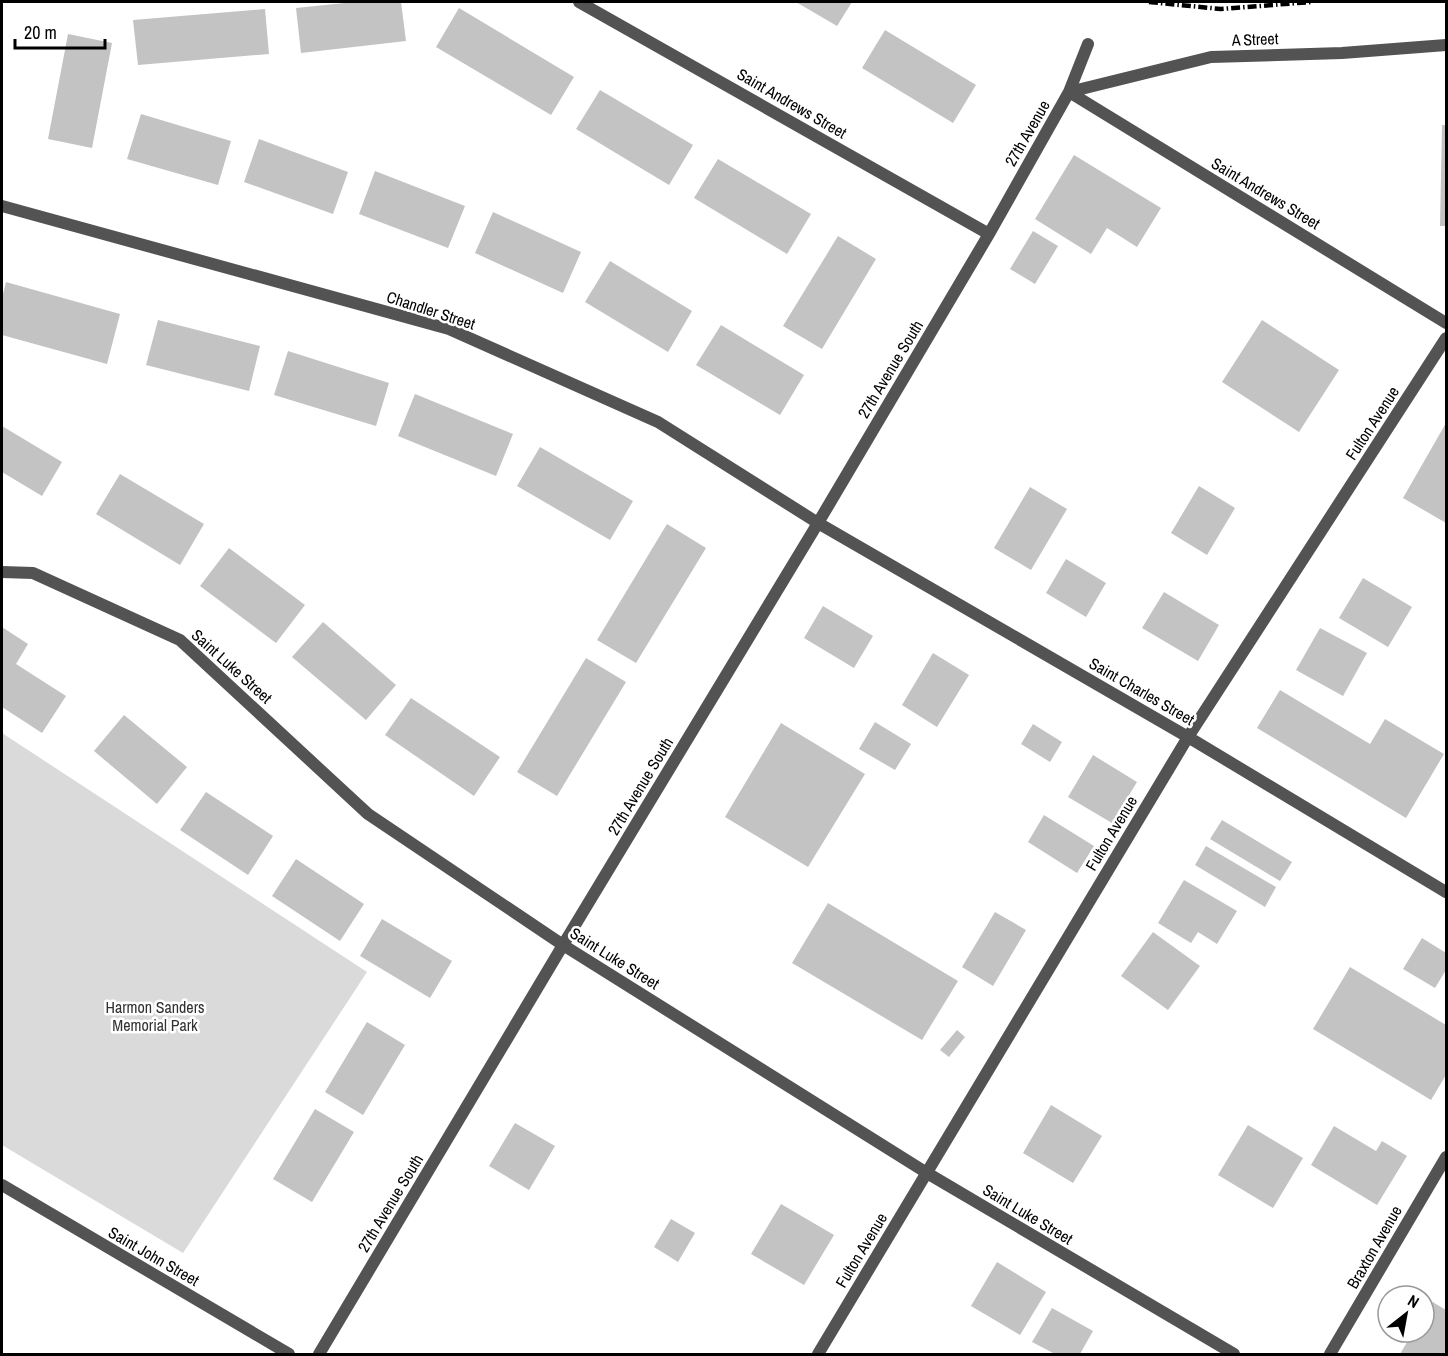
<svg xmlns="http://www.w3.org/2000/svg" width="1448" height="1356" viewBox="0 0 1448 1356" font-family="'Archivo Narrow',sans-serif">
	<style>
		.green { fill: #dadada }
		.building { fill: #c3c3c3 }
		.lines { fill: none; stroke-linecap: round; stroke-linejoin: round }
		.minor { stroke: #535353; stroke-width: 12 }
		.rail { stroke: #000; stroke-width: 4.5; stroke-dasharray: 9 3 1.5 3; stroke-linecap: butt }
		.labels { text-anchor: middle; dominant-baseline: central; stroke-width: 5; stroke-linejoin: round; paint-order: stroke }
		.street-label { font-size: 16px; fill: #000; stroke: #fff }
		.park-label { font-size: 16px; fill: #313131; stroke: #fff }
	</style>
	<rect width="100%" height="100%" fill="#fff"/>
	<path class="green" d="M2,733L367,972L183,1253L2,1145Z"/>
	<path class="building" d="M354,2H401L406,41L301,53L296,8Z
		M796,2H852L837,26Z
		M459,8L574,77L551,115L436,47Z
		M265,9L269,54L138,65L133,20Z
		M885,30L976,85L953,123L862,68Z
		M68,34L112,43L92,148L48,139Z
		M600,90L693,145L669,185L576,129Z
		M141,114L231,141L218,185L127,159Z
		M1442,125H1446V226H1440Z
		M259,139L348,172L333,214L244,182Z
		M1074,155L1161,208L1137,247L1107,228L1091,254L1035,219Z
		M718,159L811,214L787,254L694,198Z
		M375,171L465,206L448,248L359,214Z
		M493,212L581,252L563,293L475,253Z
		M1033,231L1058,246L1035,284L1010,269Z
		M838,236L876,259L822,349L783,326Z
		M610,261L692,311L668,352L585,302Z
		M6,282L120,314L107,364L2,335V298Z
		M158,320L260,346L249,391L146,365Z
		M1262,320L1339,370L1299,432L1222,382Z
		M721,325L804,375L780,415L696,365Z
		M288,351L389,383L376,426L274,395Z
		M415,394L513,434L496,476L398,436Z
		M1446,423V523L1403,498Z
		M2,426L62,462L42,496L2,472Z
		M540,447L633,501L610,540L517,486Z
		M120,474L204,524L180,565L96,514Z
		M1199,486L1235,508L1207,555L1171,533Z
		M1030,487L1067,509L1031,570L994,548Z
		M667,524L706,548L636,663L597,640Z
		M229,548L305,605L276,643L200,586Z
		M1066,559L1106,583L1086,617L1046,593Z
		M1363,578L1412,607L1388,647L1339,618Z
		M1164,592L1219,625L1198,661L1142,628Z
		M823,606L873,636L854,668L804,638Z
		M323,622L396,685L366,720L292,657Z
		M2,627L28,644L16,664L66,696L42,733L2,707Z
		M1320,628L1367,653L1343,696L1296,670Z
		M933,653L969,675L937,727L902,705Z
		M586,658L626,682L557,796L517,772Z
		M1280,690L1370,744L1385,719L1444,754L1406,818L1257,728Z
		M411,698L500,757L474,796L385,735Z
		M124,715L187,767L157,804L94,751Z
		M875,722L911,744L895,770L859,749Z
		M781,723L865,774L808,867L725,817Z
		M1033,724L1062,742L1050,762L1021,744Z
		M1093,755L1137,782L1112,823L1068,797Z
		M206,792L273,836L248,875L180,830Z
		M1044,815L1094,846L1077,873L1028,842Z
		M1222,820L1292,862L1280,881L1210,839Z
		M1206,846L1276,887L1265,907L1195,865Z
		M296,859L364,904L340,941L272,896Z
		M1184,880L1237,911L1217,944L1198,932L1191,943L1158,923Z
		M828,903L958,981L922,1040L792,963Z
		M995,912L1026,930L993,986L962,967Z
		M382,919L452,961L430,998L360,956Z
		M1153,932L1200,966L1168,1010L1121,976Z
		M1422,938L1446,953V970L1435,988L1403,969Z
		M1350,967L1446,1025V1075L1431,1100L1313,1029Z
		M367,1022L405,1045L363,1115L325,1092Z
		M957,1030L965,1037L949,1057L940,1050Z
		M1051,1105L1102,1136L1073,1183L1023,1153Z
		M315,1109L354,1132L312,1202L273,1179Z
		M515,1123L555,1146L529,1190L489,1166Z
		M1248,1125L1303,1158L1273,1208L1218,1175Z
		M1334,1126L1376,1151L1382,1141L1407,1156L1377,1205L1311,1165Z
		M781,1204L834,1235L804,1285L751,1254Z
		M671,1219L695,1233L678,1262L654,1247Z
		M997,1262L1046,1292L1020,1335L971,1306Z
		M1431,1301L1446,1310V1350L1444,1354H1400L1413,1332H1424V1313Z
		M1052,1308L1093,1331L1080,1354H1055L1032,1342Z"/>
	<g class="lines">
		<path class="minor" d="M579,2L989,234
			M1069,92L1446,323
			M1069,92L1211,57L1342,53L1446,45
			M2,206L449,329L658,422L818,523L1188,737L1446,892
			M2,572L33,573L180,640L368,814L563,945L927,1173L1234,1354
			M2,1185L289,1354
			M319,1354L563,945L818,523L989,234L1069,92L1088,44
			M818,1354L1188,737L1446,338
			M1330,1354L1446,1157"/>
		<path class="rail" d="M1149,2L1221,9L1311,2"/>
	</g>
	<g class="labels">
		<g class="street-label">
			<text transform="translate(1255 39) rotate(-2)">A Street</text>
			<text transform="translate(792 103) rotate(30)">Saint Andrews Street</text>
			<text transform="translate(1027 133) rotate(-60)">27th Avenue</text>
			<text transform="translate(1266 193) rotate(31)">Saint Andrews Street</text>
			<text transform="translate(431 310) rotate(18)">Chandler Street</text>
			<text transform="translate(890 369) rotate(-59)">27th Avenue South</text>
			<text transform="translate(1372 423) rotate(-57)">Fulton Avenue</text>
			<text transform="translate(232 666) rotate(42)">Saint Luke Street</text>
			<text transform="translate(1142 691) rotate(30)">Saint Charles Street</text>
			<text transform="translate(640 786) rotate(-59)">27th Avenue South</text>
			<text transform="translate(1111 833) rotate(-59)">Fulton Avenue</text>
			<text transform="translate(615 958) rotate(32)">Saint Luke Street</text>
			<text transform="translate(390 1203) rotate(-59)">27th Avenue South</text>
			<text transform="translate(1028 1214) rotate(31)">Saint Luke Street</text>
			<text transform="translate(1374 1247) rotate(-60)">Braxton Avenue</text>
			<text transform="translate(861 1250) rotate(-59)">Fulton Avenue</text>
			<text transform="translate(154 1256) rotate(30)">Saint John Street</text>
		</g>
		<g class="park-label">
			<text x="155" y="1007">Harmon Sanders<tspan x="155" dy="18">Memorial Park</tspan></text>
		</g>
	</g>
	<rect width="1448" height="1356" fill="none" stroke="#000000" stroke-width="6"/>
	<g transform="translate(1406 1314) rotate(31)"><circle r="28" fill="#ffffff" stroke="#999999" stroke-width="1.5"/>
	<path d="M0-4.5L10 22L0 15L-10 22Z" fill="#000000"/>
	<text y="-9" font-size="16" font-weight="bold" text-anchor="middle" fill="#000000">N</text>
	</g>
	<path d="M15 39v9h90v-9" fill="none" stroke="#000000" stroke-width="3"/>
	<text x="24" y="39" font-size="18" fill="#000000" stroke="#ffffff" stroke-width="4.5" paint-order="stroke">20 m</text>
</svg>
